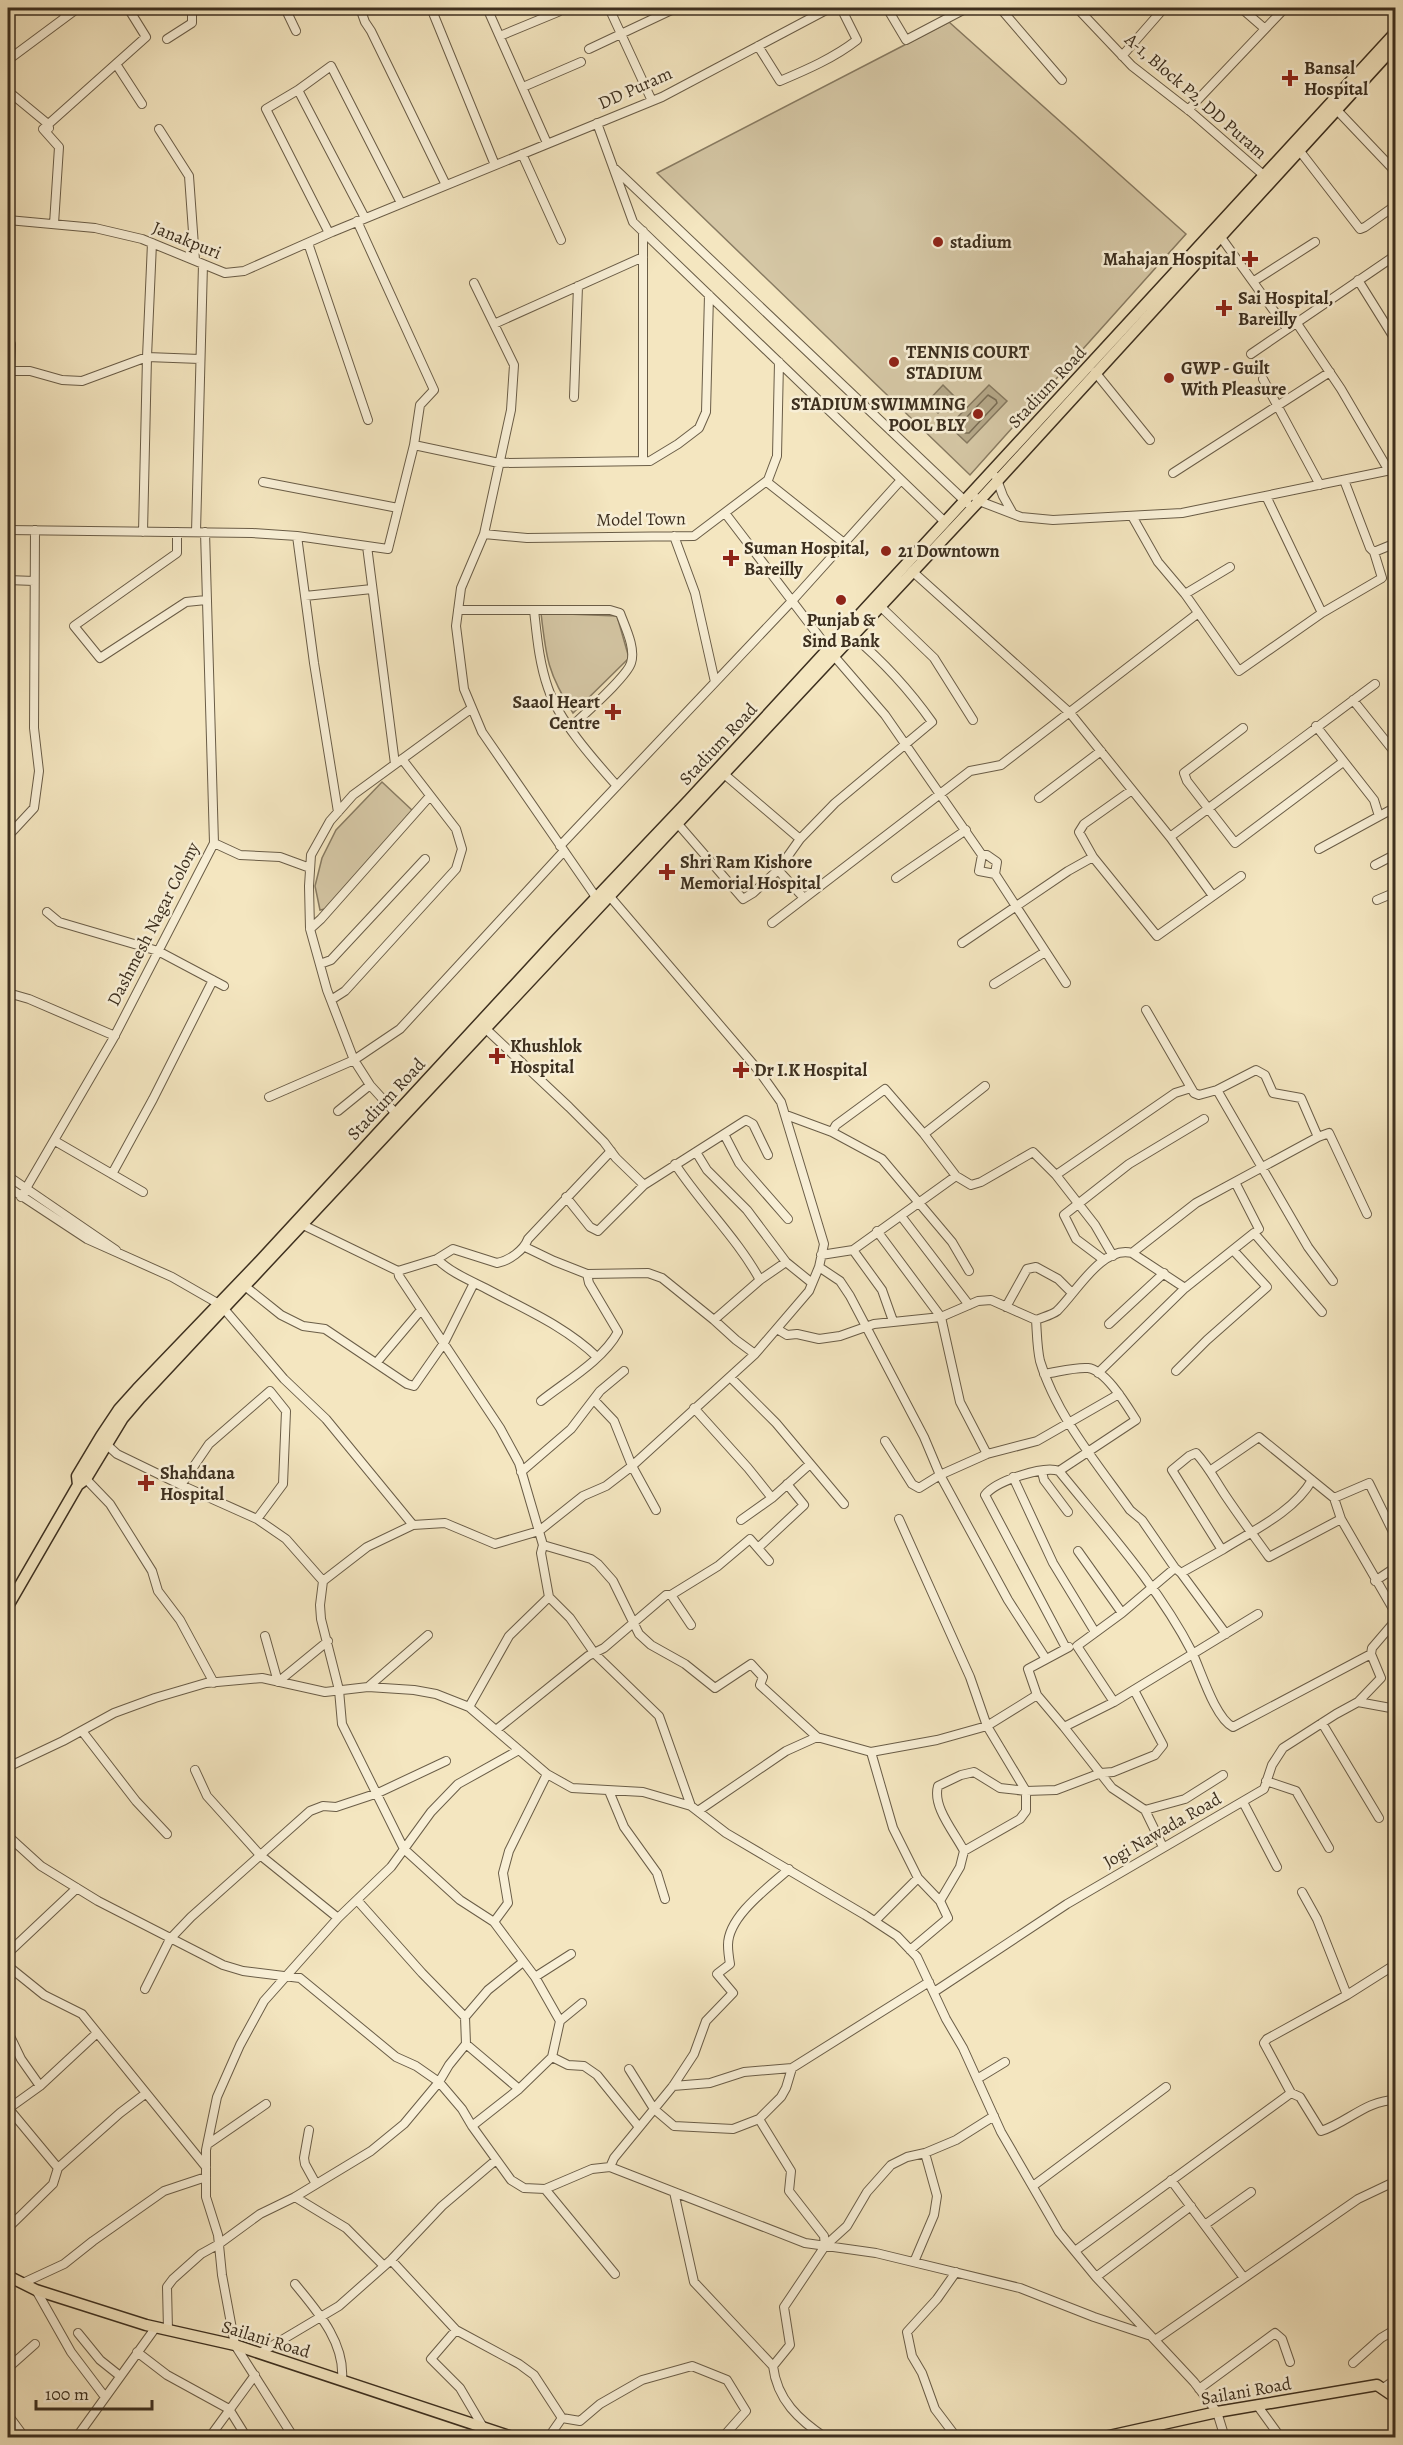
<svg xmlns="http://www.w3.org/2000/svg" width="1403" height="2445" viewBox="0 0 1403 2445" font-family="Alegreya,serif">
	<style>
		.green { fill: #d5c7a5; stroke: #887b62; stroke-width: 1.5 }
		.water { fill: #b5a889; stroke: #85785f; stroke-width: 1.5 }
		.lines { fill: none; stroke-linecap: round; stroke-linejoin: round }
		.shore { stroke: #786c54; stroke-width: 1.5 }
		.minor-casing { stroke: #6a5d47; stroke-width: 10 }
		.major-casing { stroke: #3c2f1f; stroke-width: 13 }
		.minor { stroke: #f8efd6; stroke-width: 8 }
		.major { stroke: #f4e6c0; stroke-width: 10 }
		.poi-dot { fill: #8f2418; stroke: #f8efd6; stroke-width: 2 }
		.labels { text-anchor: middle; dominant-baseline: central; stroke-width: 5; stroke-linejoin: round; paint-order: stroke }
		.poi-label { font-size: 18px; font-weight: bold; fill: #3c2f1f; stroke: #f8efd6; text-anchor: start }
		.street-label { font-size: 18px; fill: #3c2f1f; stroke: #f8efd6 }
	</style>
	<rect width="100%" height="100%" fill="#f4e6c0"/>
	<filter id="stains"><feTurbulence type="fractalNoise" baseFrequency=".00333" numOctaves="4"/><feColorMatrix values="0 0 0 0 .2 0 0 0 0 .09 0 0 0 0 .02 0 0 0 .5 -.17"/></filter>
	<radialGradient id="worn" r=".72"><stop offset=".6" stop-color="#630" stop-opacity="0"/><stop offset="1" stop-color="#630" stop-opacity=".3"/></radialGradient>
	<path class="green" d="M949,22L1186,234L970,475L657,173Z
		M541,613L617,616L629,658L573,713C548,674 546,658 541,613Z
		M382,782L413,811L325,909L320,910L315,886L322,858L336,830Z"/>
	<path class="water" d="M943,385L954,396L938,413L926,403Z
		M989,385L1007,401L967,443L949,426Z"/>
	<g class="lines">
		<path class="shore" d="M988,395L996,400L997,403L969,433H965L960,428V424Z"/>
		<g class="minor-casing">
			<path id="minor" d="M60,8L66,16
				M285,8L296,31
				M360,8L365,22L371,31L446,185
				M431,8L495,165
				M487,8L547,143
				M609,8L652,101
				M887,8L906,40L967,8
				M1000,8L1062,80
				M1077,8L1132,66L1191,112L1268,179
				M1241,8L1264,28
				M500,36L558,12
				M167,39L192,23V8
				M758,46L780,81C806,70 834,58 857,40L841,8
				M589,49L676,8
				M1122,56L1164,8
				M8,60L78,8
				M116,64L142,104
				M523,87L581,62
				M298,90L365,218
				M8,91L48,124L49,128
				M1334,107L1391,167L1396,175
				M1188,110L1285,8
				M597,123L633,222L945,522
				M159,129L189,176L195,260
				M1299,150L1360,229L1365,227L1396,205
				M522,154L561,240
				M615,169L967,503
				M8,220L95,228L142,239L225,273L244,271L332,232L662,97L830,8
				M54,224L59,147L43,129L146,37L128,8
				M643,231V461
				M329,233L266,109L298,90L331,66L401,203
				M1220,236L1287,329
				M308,243L368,420
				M1358,280L1396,341
				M1254,281L1315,242
				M474,283L514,365L511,410L484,534L461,588L456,626L464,689L482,732L600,903
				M1296,322L1341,389L1389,471
				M494,324L643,257
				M8,340L11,344L10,371
				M1251,354L1393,257L1396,261
				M8,371H30L62,380L82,381L147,357L200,359
				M1095,372L1150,440
				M1263,379L1320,485
				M574,397L578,286
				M414,445L499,463L650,461L678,444L699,428L706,412L709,295
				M1173,473L1330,372
				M996,477L1003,496L1012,512
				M263,482L398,508
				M767,482L844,543
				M1266,496L1322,613
				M976,498L979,501L1021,517L1053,520L1182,513L1396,469
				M725,513L834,656L885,715L982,855H987L997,862L995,874L1066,983
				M1132,516L1158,562L1185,594L1239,671L1322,613L1382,578L1374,552L1370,548L1344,480
				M8,530L252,533L297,536L388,549L414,445L420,405L434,390L357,221
				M143,532L147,357L152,243
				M177,532V553L74,626L100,658L186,602L206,600
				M196,532L203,264
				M484,534L527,538L694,536L768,480L777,456L779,362
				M297,536L314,663L338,812
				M674,536L695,593L715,682
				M367,546L395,764
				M1374,552L1396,543
				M912,571L1070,713L1170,837L1213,896
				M8,580L34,581
				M1185,594L1230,567
				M305,596L372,589
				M880,606L934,658L973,720
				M458,610H610L620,613C625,627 636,648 631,663C627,677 583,715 570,728
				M534,610C537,637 539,662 548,688C559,721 594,760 617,786
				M1353,700L1396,754
				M1316,726L1374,800L1379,816
				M1243,728L1184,773L1187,781L1235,843L1343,762
				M724,774L800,839
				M1132,790L1084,824L1079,832L1093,857L1157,936L1241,876
				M1039,798L1101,751
				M678,824L743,899L753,893L778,870L800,839L835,803L932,722C908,688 885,663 853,636
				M8,836L34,808L39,771L34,728L35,530
				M1170,837L1375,684
				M214,843L240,855L280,857L310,868
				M560,846L792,601L901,480
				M1319,849L1396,807
				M982,855L979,871L995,874
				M1375,865L1396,854
				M778,870L804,898
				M896,878L966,830
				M1377,900L1396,892
				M47,912L59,922L158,951L224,986
				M772,923L970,771L1001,765L1197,614
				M310,929L321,919L430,796
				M962,943L1068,871L1093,857
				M320,964L331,960L425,859
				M994,984L1045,952
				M8,993L29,999L115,1036
				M331,1000L345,991L456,869L462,849L456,829L402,759
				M1146,1010L1194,1093L1199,1095L1217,1090L1256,1070L1265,1075L1273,1093L1301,1098L1318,1137
				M486,1029L569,1107L604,1142L616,1158L644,1185
				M1217,1090L1308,1247L1333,1281
				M269,1097L354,1060L400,1029L564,851
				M338,1111L370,1085
				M786,1115L832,1132L882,1159L952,1242L969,1271
				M399,1117L370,1085L354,1060L327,990L310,929L309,886L311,855L330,821L353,795L472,708
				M832,1132L836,1125L885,1089L924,1134L956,1176L971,1185L981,1182L1033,1152L1056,1175L1095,1225L1113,1256
				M724,1134L739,1163L788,1219
				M924,1134L985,1086
				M55,1141L143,1192
				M696,1152L707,1170L747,1210L786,1262L812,1283
				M675,1164C701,1204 737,1238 760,1280
				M112,1174L153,1099L213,980
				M1056,1175L1175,1093L1191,1088
				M8,1176L116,1250
				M1235,1182L1259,1229
				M8,1187L87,1239L172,1277L219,1304
				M21,1197L113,1039L214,843L205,532
				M566,1197L590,1227L598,1231L644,1185L746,1120L753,1124L768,1155
				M901,1216L969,1305
				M303,1225L398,1271L437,1259L453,1249L497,1263C509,1261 524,1250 528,1239L611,1151
				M877,1231L941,1317L960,1402L987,1454
				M525,1247L554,1261L587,1274L648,1273L662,1278L714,1320
				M853,1250L882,1290L893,1321
				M1132,1253L1196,1203L1318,1137L1329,1133L1367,1214
				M821,1255L853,1250L956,1176
				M437,1259C450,1272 469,1280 485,1288C524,1309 565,1326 597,1357
				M1104,1260L1076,1239L1064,1215L1129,1164L1204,1119
				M819,1267L840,1281L850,1296L924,1437L940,1475L1008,1600L1046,1659
				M398,1271L399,1276L500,1428L519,1463L543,1545L541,1553L549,1597L570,1618L595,1654L659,1716L691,1806
				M246,1287L281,1315L303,1326L325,1329L407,1384L414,1386L444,1343L474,1283
				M1006,1307L1027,1269L1036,1267L1058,1279L1072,1293
				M225,1310L284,1379L326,1419L413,1525
				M1036,1320C1037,1333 1037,1348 1040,1361C1056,1415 1098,1465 1130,1510L1142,1520L1175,1568L1122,1613L1077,1646L1114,1702L1064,1727L1112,1788L1145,1810L1163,1847
				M1109,1324L1164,1273
				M777,1329L787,1335L797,1334L819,1339L840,1336L874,1324L941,1317L978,1301L991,1300L1036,1320C1043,1317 1052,1315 1057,1311C1076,1293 1102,1245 1132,1253L1185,1288L1254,1233L1322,1312
				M755,1354L736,1340L714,1320L760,1280L786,1262
				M377,1362L421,1310
				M1176,1371L1207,1340L1267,1287L1233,1250
				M1098,1373L1185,1288
				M1044,1374C1058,1372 1074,1367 1088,1368C1106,1370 1127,1406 1136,1420L1059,1471C1044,1465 996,1481 985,1495L1066,1648
				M730,1377L776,1423L844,1504
				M594,1400L614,1421L632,1466L656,1510
				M541,1401C566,1381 602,1361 618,1332L589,1283L587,1274
				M694,1408L748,1468L772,1498
				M885,1441L912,1484L919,1488L940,1475L987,1454L1037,1441L1119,1394
				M106,1444L117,1454L181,1485L257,1519L286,1539L323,1581
				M1211,1470L1259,1437L1334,1498L1341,1519L1396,1614
				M1059,1471C1106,1529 1158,1586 1192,1652C1201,1671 1215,1718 1233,1727L1371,1654
				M521,1472L571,1429L600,1391L624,1371
				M1042,1472L1044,1480L1068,1512
				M1013,1477L1053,1563L1095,1632
				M86,1479L110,1504L152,1571L158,1591L180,1620L214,1683
				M1312,1480C1294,1512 1252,1531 1222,1550L1172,1470L1189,1456L1196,1453C1208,1466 1215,1480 1225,1495C1239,1516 1254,1536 1269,1557L1341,1519
				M181,1485L209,1444L270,1391L286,1411L283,1484L257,1519
				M1334,1498L1369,1483L1396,1538
				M899,1519L970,1677L987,1726L1026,1791V1811L1020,1819L964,1851
				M741,1520L772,1498L810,1464
				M543,1545L591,1559L598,1564L613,1581L639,1634L651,1645L685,1664L715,1688L751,1664L763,1677L760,1685L817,1737L871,1752L937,1740L987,1726L1037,1695
				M758,1548L804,1505L787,1484
				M1078,1551L1122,1613
				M1175,1568L1181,1573L1226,1634
				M1181,1573L1222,1550
				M1375,1581L1396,1567
				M691,1625L671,1595L718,1566L750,1539L769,1561
				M265,1636L278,1682L328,1641
				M368,1687L428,1635
				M1114,1702L1258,1614
				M1358,1702L1381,1678L1371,1654L1372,1648L1396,1620
				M469,1707L509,1636L549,1597
				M1322,1723L1379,1818
				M1064,1727L1037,1695L1028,1669L1069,1647
				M496,1730L588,1656L604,1648L666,1595H671
				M82,1731L136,1801L167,1834
				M871,1752L893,1828L918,1878L940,1901L948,1918L910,1950
				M8,1767L63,1741L114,1713L155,1698L206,1683L262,1678L325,1692L368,1687L414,1690L436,1694L469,1707L547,1774L572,1788L643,1792L691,1806L726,1833L865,1915L897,1936L917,1957L946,2019L963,2048L1001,2132L1059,2232L1096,2277L1194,2382L1217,2412L1225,2438
				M195,1770L207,1796L260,1855L338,1918
				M1266,1781L1296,1791L1329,1848
				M609,1791L624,1827L657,1873L665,1899
				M1243,1802L1277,1867
				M1145,1810L1185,1799L1223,1775
				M698,1811L786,1751L817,1737
				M8,1836L41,1866L98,1901L223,1965L243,1971L300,1978L396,2057L416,2066L439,2082L462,2109L472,2126L511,2180L524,2188L545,2189L592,2169L610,2167L805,2243L876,2253L1020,2288L1094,2317L1148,2335
				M1302,1892L1317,1919L1347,1995
				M357,1900L422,1973L465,2017L488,1990L523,1962
				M940,1901L960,1867L964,1851C955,1833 932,1807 938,1786L961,1775L974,1772L1000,1788L1026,1791L1056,1790L1101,1773L1113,1772L1155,1755L1163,1745L1134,1690
				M875,1921L918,1878
				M494,1922L508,1903L503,1873L509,1851L547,1774
				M8,1953L77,1888
				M8,1966L44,1995L82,2014L206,2167
				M535,1977L571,1954
				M145,1989L170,1939L191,1917L310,1811L323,1806L336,1807L378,1793L446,1761
				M934,1992L1067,1904L1264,1789L1272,1765L1283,1748L1336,1714L1358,1702L1396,1709
				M560,2021L535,1977L494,1922L460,1900L404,1849L342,1724L339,1690L321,1619L320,1605L323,1581L367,1547L413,1525L445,1523L495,1544L539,1531L583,1496L606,1486L632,1466L755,1354L809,1291L819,1267L824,1244L781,1102L759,1071L606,892
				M8,2032L21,2059L40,2086
				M466,2044L519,2089
				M552,2057L568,2065L584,2066L597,2075L639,2127
				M629,2069L654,2109L674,2126L733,2129L759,2119L781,2097L786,2088L792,2068
				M977,2079L1005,2062
				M673,2086L710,2083L744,2072L792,2068L929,1982
				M1291,2093L1264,2043L1267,2039L1347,1995L1396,1964
				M8,2109L40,2086L97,2033
				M9,2109L58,2168
				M759,2119L791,2171L789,2191L824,2236L825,2246
				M472,2126L519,2089L552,2057L560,2021L582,2003
				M309,2130L304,2158L305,2164L316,2184
				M208,2144L266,2104
				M610,2167L614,2158L673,2086L694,2054L706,2021L733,1993L717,1974L730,1964C729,1958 728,1951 728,1945C728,1916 769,1887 789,1869
				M1171,2180L1244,2278
				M1033,2186L1166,2087
				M545,2189L615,2274
				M674,2192L694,2282L773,2366C777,2400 799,2420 826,2438
				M295,2197L346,2228L384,2266
				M1206,2224L1251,2192
				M8,2228L53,2184L58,2168L120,2113L145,2094
				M1075,2251L1291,2093L1300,2097L1321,2131C1347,2123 1366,2100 1396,2100
				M391,2260L456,2330L519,2364L534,2375L562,2418L580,2421L600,2404L642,2380L692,2366L727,2380L746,2411L722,2438
				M914,2262L934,2215L937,2196L925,2153
				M956,2272L937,2299L907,2332L912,2356L922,2373L935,2409L957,2438
				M1096,2277L1191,2206
				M23,2283L64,2264L93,2241L164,2191L206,2177
				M295,2284C317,2311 345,2342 342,2379
				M36,2290L71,2352L105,2397
				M168,2330L167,2287L173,2279L201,2254L219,2244L260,2214L295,2197L371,2151L404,2124L439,2082L449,2065L466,2044L465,2017
				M456,2330L431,2359L460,2388L483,2427
				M78,2333L100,2360L120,2376
				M1155,2340L1358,2199L1396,2181
				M137,2352L167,2375L229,2409L247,2438
				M260,2353L339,2306L391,2260L442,2206L496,2160
				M1353,2363L1381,2338L1396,2329
				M773,2366L790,2345L784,2307L825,2246L847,2226L867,2192L891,2165L907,2157L925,2153L956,2140L994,2116
				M8,2368L35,2344
				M1199,2389L1275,2333L1282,2339L1290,2362
				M1382,2389L1396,2379
				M1257,2405L1281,2438
				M8,2415L25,2438
				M76,2438L156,2327
				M209,2438L255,2375
				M294,2438L235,2345L222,2275L218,2235L206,2197V2150L217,2097L240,2045L264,2001L338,1918L391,1867L431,1812L458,1784L519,1750
				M548,2438L562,2418"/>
		</g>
		<g class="major-casing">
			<path id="major" d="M78,1485L77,1476L101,1436L119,1409L137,1389L257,1264L556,940L689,800L1396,32
				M8,1606L78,1485L86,1479L123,1418L140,1398L979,501L1396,45
				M8,2276L36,2290L146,2325L235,2345L515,2438
				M1100,2438L1217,2412L1377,2385L1396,2398"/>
		</g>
		<use href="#minor" class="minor"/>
		<use href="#major" class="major"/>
	</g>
	<g class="poi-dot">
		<path d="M1287 69h6v6h6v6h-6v6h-6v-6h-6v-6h6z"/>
		<circle cx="938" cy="242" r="6"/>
		<path d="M1247 250h6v6h6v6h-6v6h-6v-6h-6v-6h6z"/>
		<path d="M1221 299h6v6h6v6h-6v6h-6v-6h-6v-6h6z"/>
		<circle cx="894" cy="362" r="6"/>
		<circle cx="1169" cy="378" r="6"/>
		<circle cx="978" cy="414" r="6"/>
		<circle cx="886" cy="551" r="6"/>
		<path d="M728 549h6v6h6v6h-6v6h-6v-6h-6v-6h6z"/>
		<circle cx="841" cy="600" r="6"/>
		<path d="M610 703h6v6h6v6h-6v6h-6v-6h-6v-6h6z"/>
		<path d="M664 863h6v6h6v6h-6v6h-6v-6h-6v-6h6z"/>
		<path d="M494 1047h6v6h6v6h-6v6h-6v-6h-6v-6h6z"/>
		<path d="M738 1061h6v6h6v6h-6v6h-6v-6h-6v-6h6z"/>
		<path d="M143 1474h6v6h6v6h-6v6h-6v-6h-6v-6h6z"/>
	</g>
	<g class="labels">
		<g class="poi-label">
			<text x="1304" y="68">Bansal<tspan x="1304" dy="21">Hospital</tspan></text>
			<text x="950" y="242">stadium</text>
			<text x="1236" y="259" text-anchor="end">Mahajan Hospital</text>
			<text x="1238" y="298">Sai Hospital,<tspan x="1238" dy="21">Bareilly</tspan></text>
			<text x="906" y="352">TENNIS COURT<tspan x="906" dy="21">STADIUM</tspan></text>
			<text x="1181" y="368">GWP - Guilt<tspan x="1181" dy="21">With Pleasure</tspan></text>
			<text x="966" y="404" text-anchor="end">STADIUM SWIMMING<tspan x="966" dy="21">POOL BLY</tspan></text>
			<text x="744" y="548">Suman Hospital,<tspan x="744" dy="21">Bareilly</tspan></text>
			<text x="898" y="551">21 Downtown</text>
			<text x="841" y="620" text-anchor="middle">Punjab &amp;<tspan x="841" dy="21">Sind Bank</tspan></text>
			<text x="600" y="702" text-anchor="end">Saaol Heart<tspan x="600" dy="21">Centre</tspan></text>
			<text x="680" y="862">Shri Ram Kishore<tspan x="680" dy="21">Memorial Hospital</tspan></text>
			<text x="510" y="1046">Khushlok<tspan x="510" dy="21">Hospital</tspan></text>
			<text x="754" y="1070">Dr I.K Hospital</text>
			<text x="160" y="1473">Shahdana<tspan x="160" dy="21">Hospital</tspan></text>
		</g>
		<g class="street-label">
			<text transform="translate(635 88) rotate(-24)">DD Puram</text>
			<text transform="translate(1196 96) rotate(41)">A-1, Block P2, DD Puram</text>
			<text transform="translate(187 240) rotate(22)">Janakpuri</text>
			<text transform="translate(1047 387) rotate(-47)">Stadium Road</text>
			<text transform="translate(641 519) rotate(-1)">Model Town</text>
			<text transform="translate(718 744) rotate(-47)">Stadium Road</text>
			<text transform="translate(153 924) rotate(-63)">Dashmesh Nagar Colony</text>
			<text transform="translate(386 1099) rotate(-47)">Stadium Road</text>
			<text transform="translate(1162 1830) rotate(-30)">Jogi Nawada Road</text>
			<text transform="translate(266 2339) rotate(17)">Sailani Road</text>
			<text transform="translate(1246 2391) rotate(-10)">Sailani Road</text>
		</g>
	</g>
	<rect width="1403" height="2445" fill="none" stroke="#f4e6c0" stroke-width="30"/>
	<rect x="9" y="9" width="1385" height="2427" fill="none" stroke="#3c2f1f" stroke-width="3"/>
	<rect x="15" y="15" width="1373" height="2415" fill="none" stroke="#3c2f1f" stroke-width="1.5"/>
	<path d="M36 2400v9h116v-9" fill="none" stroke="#3c2f1f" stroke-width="3"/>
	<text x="45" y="2400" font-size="18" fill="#3c2f1f" stroke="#f8efd6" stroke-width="4.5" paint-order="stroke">100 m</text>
	<rect width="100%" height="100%" filter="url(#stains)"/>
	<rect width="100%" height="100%" fill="url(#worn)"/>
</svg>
